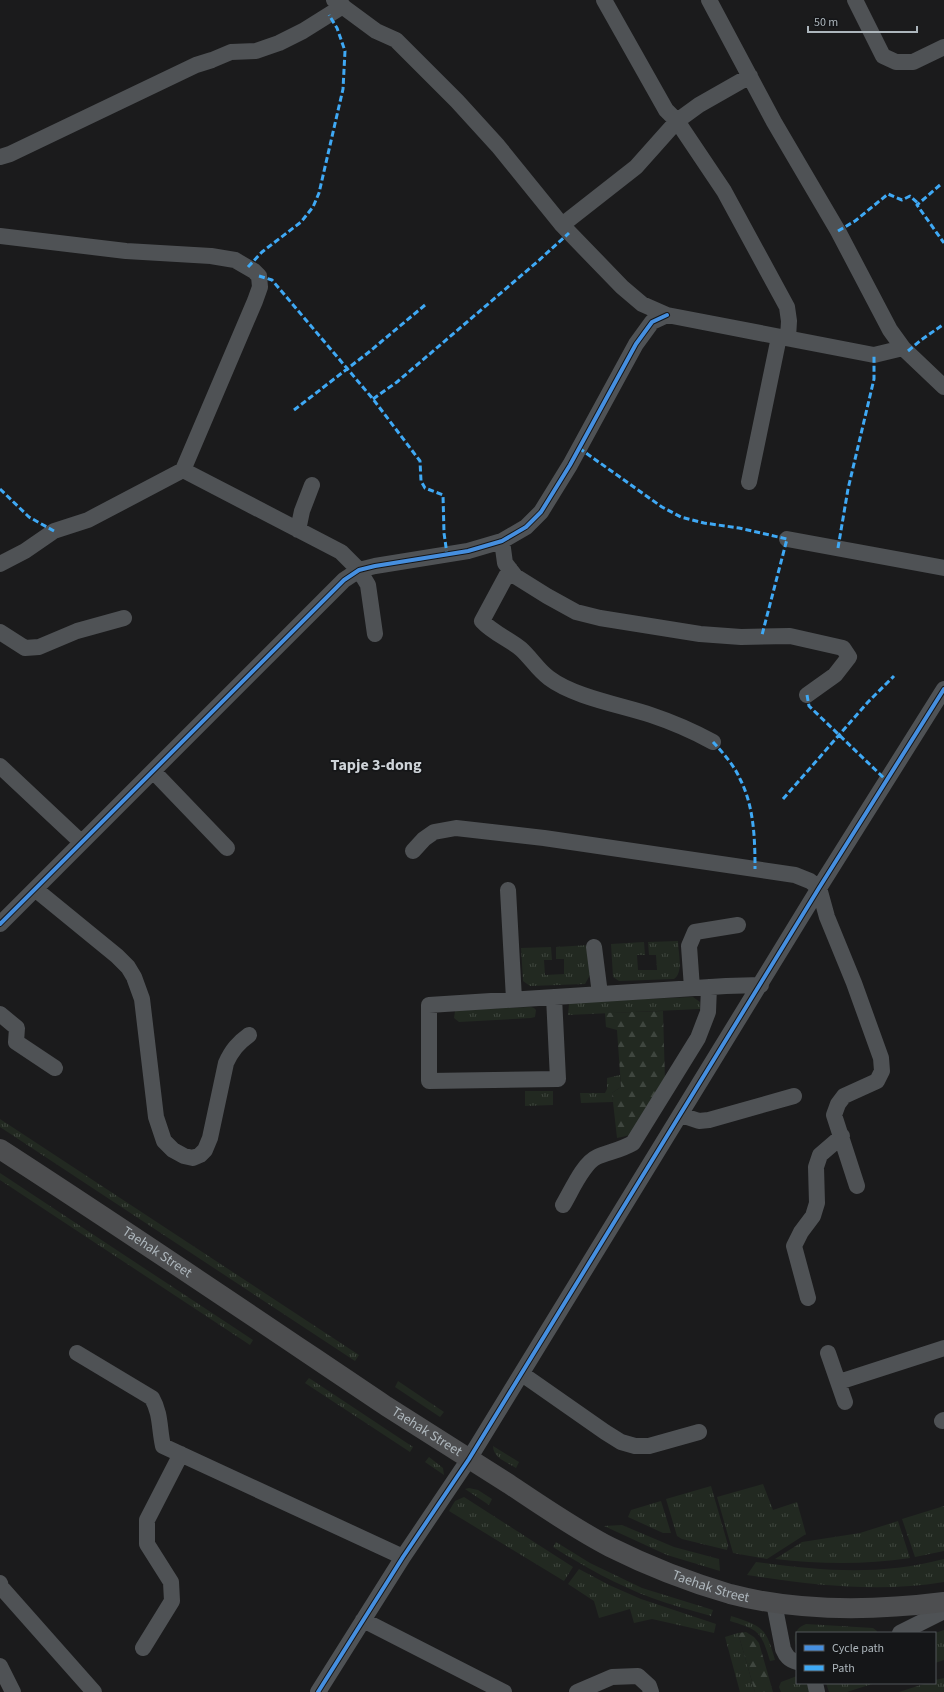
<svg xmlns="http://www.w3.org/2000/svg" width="944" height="1692" viewBox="0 0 944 1692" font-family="'Source Sans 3',sans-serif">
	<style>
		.grass { fill: url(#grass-tufts) }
		.forest { fill: url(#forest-firs) }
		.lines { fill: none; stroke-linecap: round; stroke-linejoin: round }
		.minor { stroke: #4f5255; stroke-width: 16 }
		.major { stroke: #4d4e50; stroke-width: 20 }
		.quiet { stroke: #3fa9f5; stroke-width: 3; stroke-dasharray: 6 3; stroke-linecap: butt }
		.cycleway-casing { stroke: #151618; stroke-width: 6 }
		.cycleway { stroke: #468fdf; stroke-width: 4 }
		.labels { text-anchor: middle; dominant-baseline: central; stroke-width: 3.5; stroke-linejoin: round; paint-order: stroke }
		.street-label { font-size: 14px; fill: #adb6bc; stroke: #151618 }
		.quarter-label { font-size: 16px; font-weight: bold; fill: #ced3d8; stroke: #151618 }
	</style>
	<defs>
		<pattern id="grass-tufts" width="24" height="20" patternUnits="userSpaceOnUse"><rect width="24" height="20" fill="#222921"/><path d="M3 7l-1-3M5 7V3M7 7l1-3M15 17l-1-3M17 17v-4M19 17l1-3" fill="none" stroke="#3f463f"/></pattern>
		<pattern id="forest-firs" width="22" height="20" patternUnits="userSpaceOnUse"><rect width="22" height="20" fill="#222921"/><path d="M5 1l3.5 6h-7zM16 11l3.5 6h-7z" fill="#3f463f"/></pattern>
	</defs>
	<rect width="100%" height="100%" fill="#1b1b1c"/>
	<path class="grass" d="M678,941C678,952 684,972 674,979L619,981L613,977L611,944L644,942L645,955H637L638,970H657L656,955H649L648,942Z
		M589,945L590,975L585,984L530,986L523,981L521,948L551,947L552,960H544L545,975L564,974V959H556V947Z
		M693,997L700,1002V1009L568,1015L569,1004L573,1002Z
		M531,1007L534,1008L536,1010L535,1017L531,1018L459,1022L454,1018L455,1011L458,1010Z
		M620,1075L621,1087L612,1093L613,1102L581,1103L580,1093H605L607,1089V1078Z
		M525,1091H553V1105L525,1106Z
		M0,1119L359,1355L355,1361L0,1127Z
		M0,1173L253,1340L250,1345L0,1180Z
		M309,1378L413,1447L410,1452L305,1383Z
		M398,1381L444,1412L440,1417L395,1387Z
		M493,1446L519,1462L516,1468C507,1462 493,1458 493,1446Z
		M429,1457L443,1468L444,1475L425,1462Z
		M763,1484L773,1510L797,1502L806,1534L767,1559L733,1553L717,1497Z
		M711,1486L728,1545L727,1550L682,1539L677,1536L666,1499Z
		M469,1488L478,1490L492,1499L489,1505L465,1489Z
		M464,1497L573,1567L564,1581L449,1511L455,1501Z
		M661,1501L671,1533H663L628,1517L631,1510Z
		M944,1506V1551L915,1557L902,1519Z
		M898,1521L910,1558C864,1565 820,1564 775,1559L802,1542L860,1533Z
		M622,1525L674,1547L719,1559L720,1571L667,1555L604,1526Z
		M556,1542L590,1563L642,1588L713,1610L711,1616C691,1610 671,1605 652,1598C617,1585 585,1567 553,1547Z
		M944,1559V1582C878,1593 813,1585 747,1575L756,1562C823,1571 878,1576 944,1559Z
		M579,1569L609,1585L641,1599L716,1624L714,1633L652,1619L634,1623L630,1609L599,1618L594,1601L568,1584Z
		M731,1616C763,1626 766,1628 775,1660L770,1661C761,1631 759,1630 730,1621Z
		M806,1624L873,1628L877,1631L876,1633H797V1648C792,1637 795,1628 806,1624Z
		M944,1630V1660L935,1663V1633Z
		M738,1633L755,1692H740L725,1637Z
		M797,1676V1683H807L810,1692H781L779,1687L781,1682Z
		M944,1678V1692H899L927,1683H935V1680Z
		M826,1683H875L847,1692H829Z"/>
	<path class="forest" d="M663,1011L665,1081L631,1135L617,1138L612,1093L621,1087L617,1030L606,1027L605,1013Z
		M746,1632L754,1637L759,1643L773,1692H755L738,1633Z"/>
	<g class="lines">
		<path class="minor" d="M334,0L376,31L396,40L457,101L498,146L562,225L622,287L642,304L667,315L874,355L903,348
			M604,0L666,110L677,121L724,191L787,307L789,321L788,338
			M709,0L774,122L838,231L890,330L903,348L944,387
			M855,0L883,56L896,62H913L944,47
			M0,157L10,154L196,65L212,60L231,52L256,51L279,43L303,31L343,6
			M562,225L636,167L677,121L699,105L750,76
			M0,236L126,251L211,256L235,260L254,271L259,276L260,287L255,301L183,470L88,520L54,531L25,551L0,564
			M183,470L341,552L359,570L368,585L375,634
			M749,482L779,337
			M298,530L302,511L312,485
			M787,539L944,568
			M502,541L505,563L515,576L547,596L576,612L600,618L700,634L741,637L790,636L843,648L849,657L835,675L807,695
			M510,569L482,621C493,633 509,639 521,649C531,658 538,670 549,678C574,697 621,705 651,715C672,722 693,731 713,742
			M0,632L25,648L39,647L77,631L124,618
			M0,766L81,842
			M153,771L227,848
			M413,851L424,839L434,832L456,828L544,838L755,869L795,875L810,881L819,888L827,917L854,983L881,1058L882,1071L877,1081L844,1096L838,1104L834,1115L857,1186
			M35,889L117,956L128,967L134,977L142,999L156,1117L164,1141L173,1150L184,1156L193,1158L200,1155L205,1150L210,1138L226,1063C232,1050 238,1043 249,1035
			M508,890L514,999
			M0,924L344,580L359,570L375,566L468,551L502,541L526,527L541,512L570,465L636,344L652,322L667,315
			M594,947L600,994
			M692,988L689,946L695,932L738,925
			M554,997L558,1079L429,1081V1005L726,986L761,985
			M0,1014L17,1028L16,1042L55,1068
			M681,1115L699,1121L709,1120L794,1096
			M563,1205C571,1192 583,1163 597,1157C609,1152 621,1150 633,1143L698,1038L708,1012L709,987
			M808,1298L794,1246L801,1232L813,1216L817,1203L816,1167L820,1155L842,1136
			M77,1353L152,1398C161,1414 159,1428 163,1446L403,1557
			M828,1353L845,1402
			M522,1374L605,1432L621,1442L635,1446H649L699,1432
			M839,1382L944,1348
			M942,1421L944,1420
			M0,1583L1,1587L94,1692
			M774,1603L783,1649C786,1656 789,1660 797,1662
			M363,1620L504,1692
			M900,1633L944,1611
			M143,1648L172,1601L171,1582L147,1544V1520L181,1454
			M0,1666L13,1692
			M815,1683L817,1692
			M318,1692L403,1557L469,1459L819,888L944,689
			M577,1692L612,1677L638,1676L649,1686L651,1692"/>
		<path class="major" id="s1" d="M0,1149C130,1233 258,1320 386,1406C427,1432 468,1458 509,1484C542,1506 575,1529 610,1547C648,1566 689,1582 730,1594C799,1612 873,1611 944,1602"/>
		<path class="quiet" d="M940,185L917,205L944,243
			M838,231L855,221L888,194L902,200L910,196L919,204
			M248,267L262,252L301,222L313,207L319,193L343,89L345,51L337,28L329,15
			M259,276L272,280L373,399L420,461L421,481L425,488L443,495L444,533L447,554
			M908,351L921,340L944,324
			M373,399L397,382L537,262L569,233
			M294,410L369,352L425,305
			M579,448L662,507L681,517L704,523L739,528L787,539L762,635
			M0,489L29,517L54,531
			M838,548L848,489L874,379V355
			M807,695L809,706L887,781
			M713,742C723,753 734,765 740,779C754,806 755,839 755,869
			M783,799L868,702L894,676"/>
		<g class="cycleway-casing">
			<path id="cycleway" d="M0,924L344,580L359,570L375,566L468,551L502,541L526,527L541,512L570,465L636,344L652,322L667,315
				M318,1692L403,1557L469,1459L819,888L944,689"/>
		</g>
		<use href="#cycleway" class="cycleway"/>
	</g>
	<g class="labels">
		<g class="street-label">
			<text stroke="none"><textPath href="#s1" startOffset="188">Taehak Street</textPath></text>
			<text stroke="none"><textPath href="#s1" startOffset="512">Taehak Street</textPath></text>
			<text stroke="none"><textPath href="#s1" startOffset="837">Taehak Street</textPath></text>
		</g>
		<g class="quarter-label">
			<text x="376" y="765">Tapje 3-dong</text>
		</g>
	</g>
	<rect x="796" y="1632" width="140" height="52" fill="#151618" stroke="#52565a"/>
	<rect x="804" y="1645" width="20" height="6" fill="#468fdf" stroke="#52565a"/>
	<text x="832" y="1652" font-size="12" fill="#adb6bc">Cycle path</text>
	<rect x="804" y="1665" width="20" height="6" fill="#3fa9f5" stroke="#52565a"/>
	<text x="832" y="1672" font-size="12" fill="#adb6bc">Path</text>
	<path d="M808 26v6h109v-6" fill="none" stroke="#adb6bc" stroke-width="2"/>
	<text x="814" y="26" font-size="12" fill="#adb6bc" stroke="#151618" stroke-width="3" paint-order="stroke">50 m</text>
</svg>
